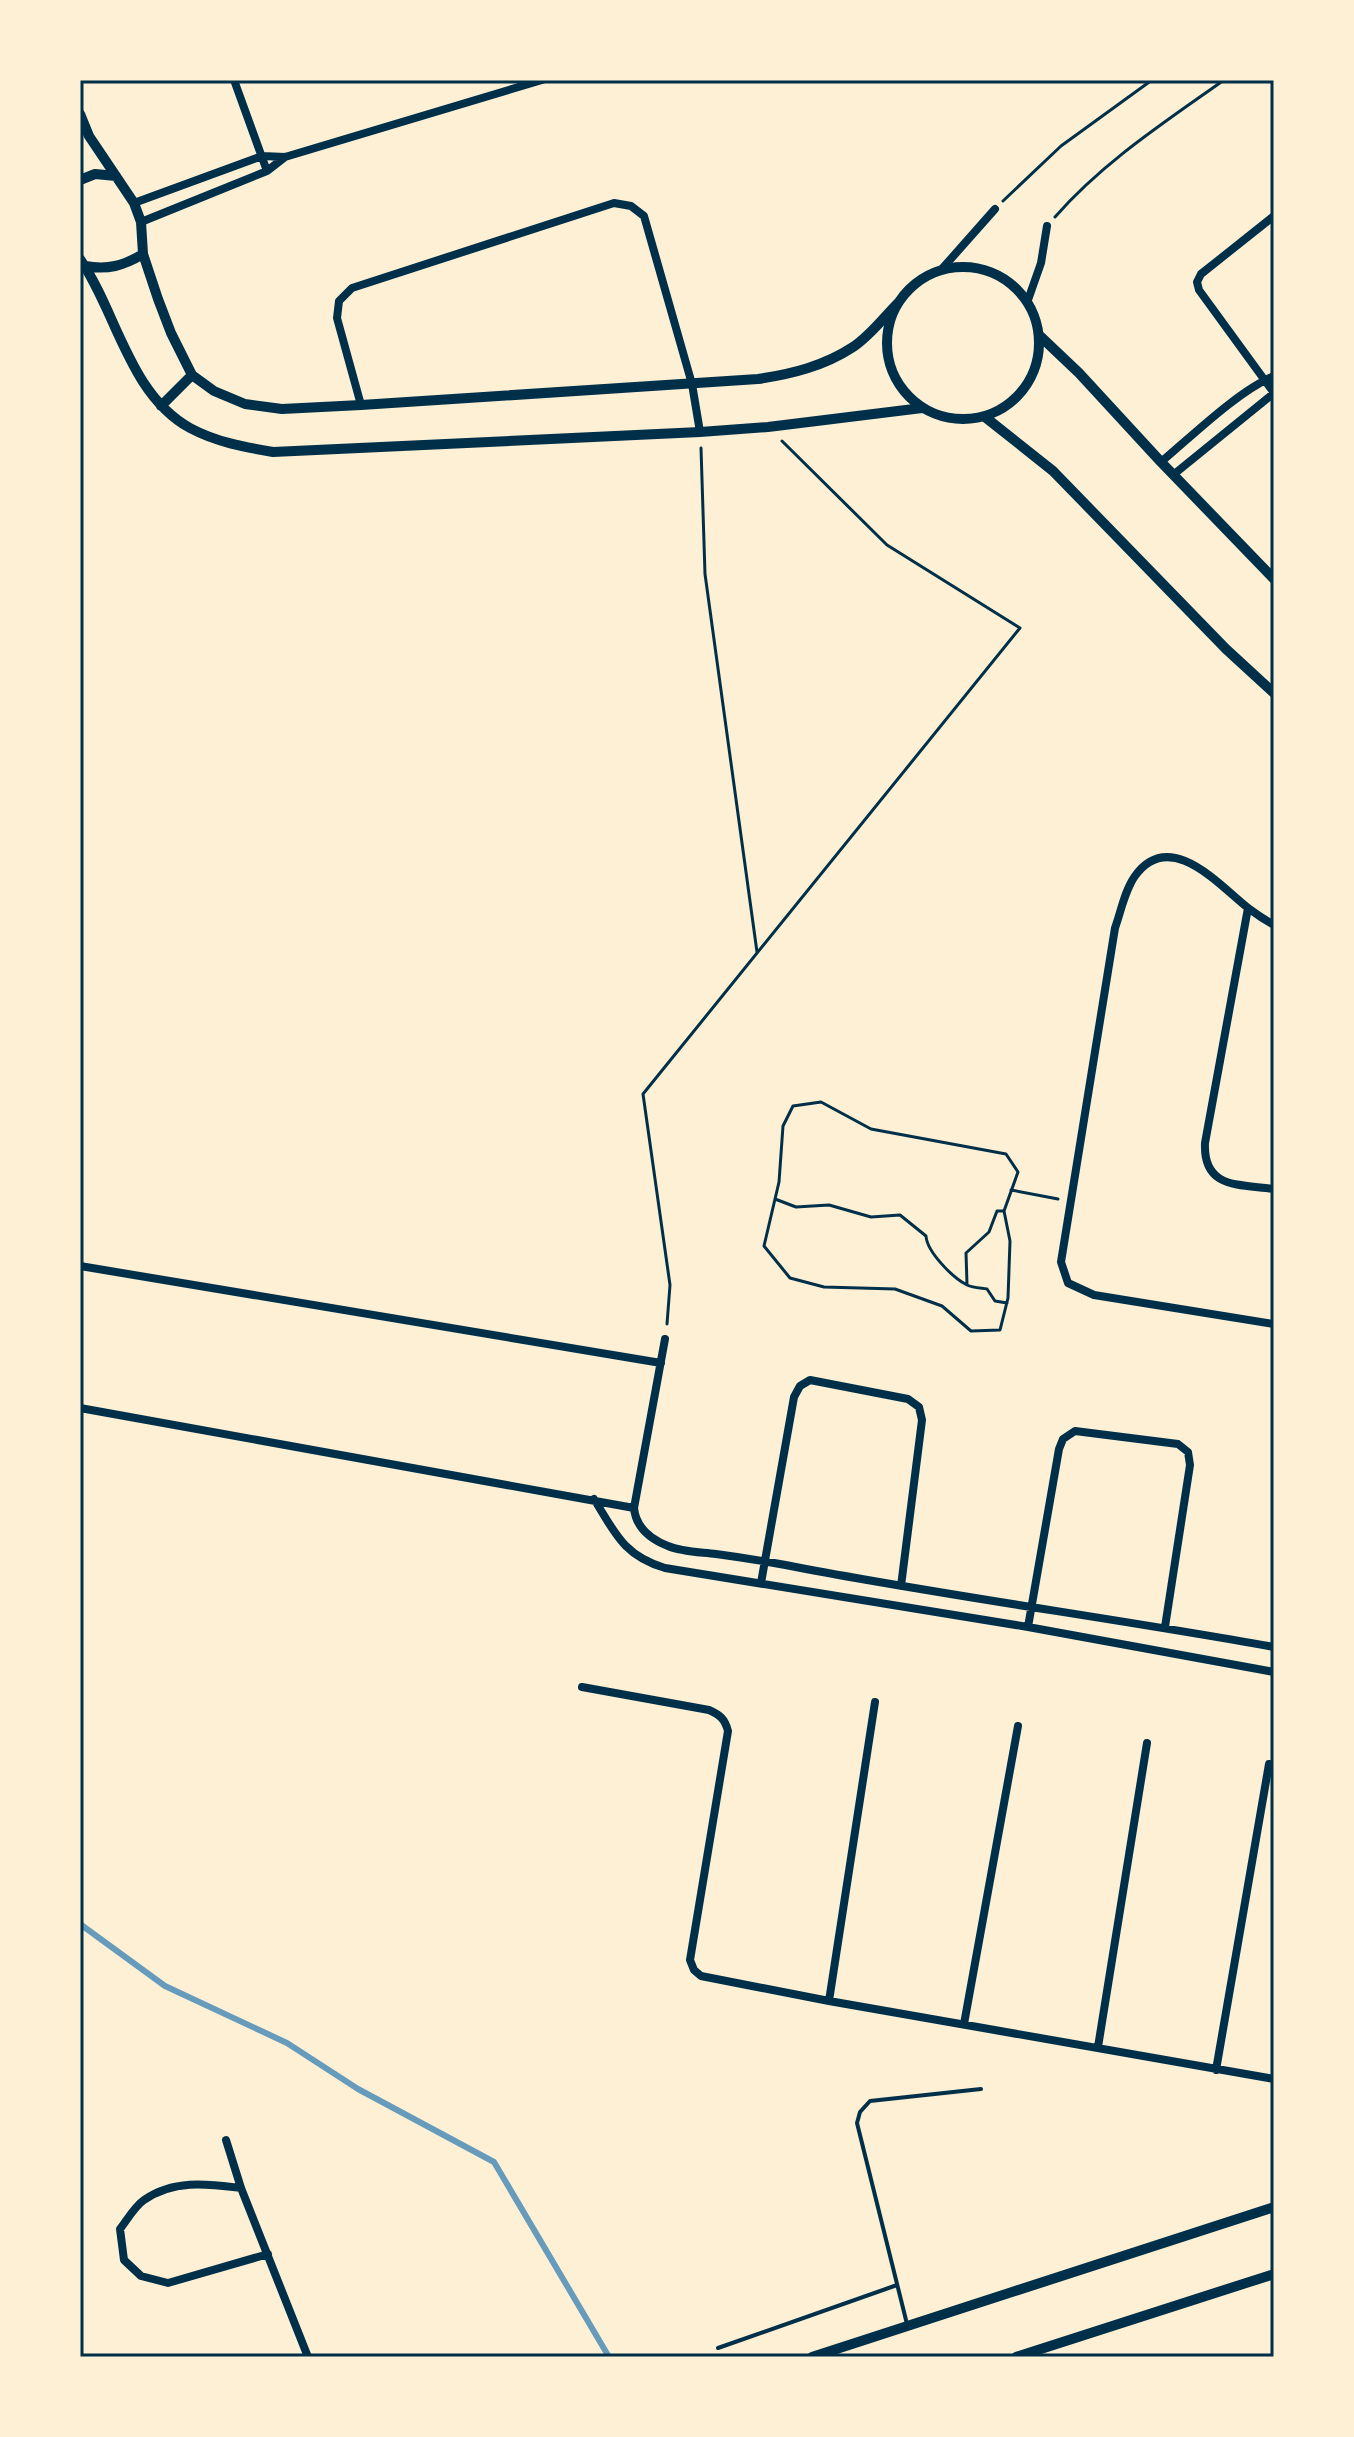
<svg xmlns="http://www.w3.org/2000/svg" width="1354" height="2437" viewBox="0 0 1354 2437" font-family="'PT Sans',sans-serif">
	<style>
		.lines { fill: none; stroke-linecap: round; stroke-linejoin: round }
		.stream { stroke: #669bbc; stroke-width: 6 }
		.path { stroke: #003049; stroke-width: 3 }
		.service { stroke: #003049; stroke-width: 4 }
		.minor { stroke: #003049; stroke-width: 8 }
		.tertiary { stroke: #003049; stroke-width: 10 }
		.neatline { fill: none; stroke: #003049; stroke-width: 3 }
	</style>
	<rect width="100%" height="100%" fill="#fdf0d5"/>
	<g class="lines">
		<path class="stream" d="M80,1924L165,1986L287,2043L358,2089L494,2162L609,2357"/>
		<path class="path" d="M1003,201L1061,146L1152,80
			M1055,217C1103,162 1165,122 1224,80
			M701,448L705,574L757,952
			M821,1102L871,1129L1006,1154L1018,1172L1004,1211L1010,1241L1008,1298L1000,1330L971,1331L942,1306L895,1289L824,1287L790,1278L764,1246L779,1182L783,1126L793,1106Z
			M1011,1190L1058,1199
			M775,1199L796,1207L829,1205L871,1217L900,1215L926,1236C927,1252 953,1278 967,1285C973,1288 981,1288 987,1289L995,1301L1007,1303
			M967,1284L966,1253L989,1232L997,1211H1004
			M667,1324L670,1285L643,1094L1020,628L887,545L782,441"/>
		<path class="service" d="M907,2324L857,2123L860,2112L870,2101L981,2089
			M718,2348L897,2285"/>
		<path class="minor" d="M234,80L267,171
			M134,203L262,156L285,157L542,80
			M1274,216L1201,274L1197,282L1199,290L1274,393
			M141,222L267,171L285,157
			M941,270L995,209
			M1028,300L1041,263L1047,226
			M361,405L337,318L339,301L352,288L614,203L631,206L644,216L692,384L700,432
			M1161,462C1192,436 1238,391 1274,376
			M1173,475L1274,393
			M1248,908L1205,1143C1203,1189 1239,1184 1274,1189
			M1274,925C1265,920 1256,914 1248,908C1220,886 1170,827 1135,876C1125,890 1121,911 1115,928L1061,1262L1068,1283L1094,1295L1274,1324
			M80,1266L661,1363
			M665,1339L634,1508C636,1528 650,1539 668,1546C682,1552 700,1552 716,1554C746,1558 776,1563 806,1569C961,1598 1118,1619 1274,1647
			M80,1408L634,1508
			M594,1499C615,1533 624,1556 665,1568L1028,1627L1274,1672
			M761,1583L794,1397L800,1386L810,1380L908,1399L919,1407L922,1420L901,1586
			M1028,1627L1059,1449L1063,1439L1075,1431L1178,1444L1188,1452L1190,1465L1165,1627
			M582,1687L709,1710C720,1715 725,1719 728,1731L690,1960L694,1970L701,1976L829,2001L1274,2079
			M829,2001L875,1702
			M964,2024L1018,1726
			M1098,2047L1147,1743
			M1216,2070L1269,1764
			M226,2140L241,2188L308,2357
			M241,2188C208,2184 174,2179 144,2200C135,2206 127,2220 120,2229L124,2260L141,2276L168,2283L268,2254"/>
		<path class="tertiary" d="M80,114L89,136L134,203L141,222L143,254L158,299L171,333L192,375L214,391L245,404L282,409L361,405L758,379C792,374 824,366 853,347C870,336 884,317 898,303
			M80,180L95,174L116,176
			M80,259C117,313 129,394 190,428C216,442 244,447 273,452L700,432L768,427L922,408
			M85,266C108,270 123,266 143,254
			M887 343a76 76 0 1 1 152 0a76 76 0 1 1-152 0Z
			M1040,336L1079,373L1161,462L1274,579
			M161,406L192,375
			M985,417L1053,471L1226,649L1274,693
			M812,2357L1274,2207
			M1016,2357L1274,2274"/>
	</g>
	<rect width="1354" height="2437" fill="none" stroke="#fdf0d5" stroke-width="164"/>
	<rect x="82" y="82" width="1190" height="2273" class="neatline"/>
</svg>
